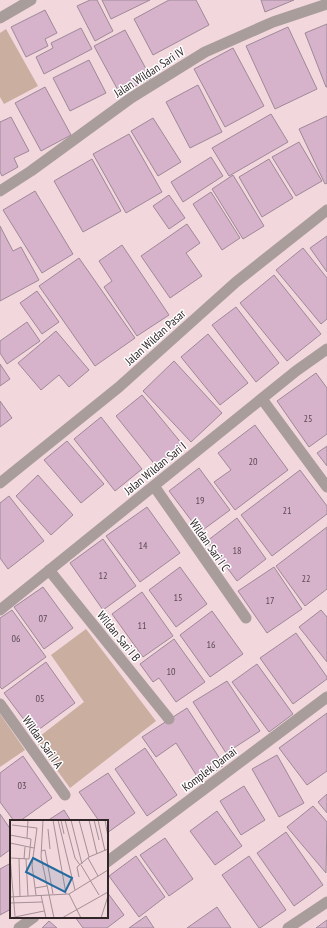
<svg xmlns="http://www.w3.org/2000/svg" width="327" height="928" viewBox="0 0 327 928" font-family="'PT Sans Narrow',sans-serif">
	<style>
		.green { fill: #caaea0 }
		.building { fill: #d7b2cb; stroke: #9e8997 }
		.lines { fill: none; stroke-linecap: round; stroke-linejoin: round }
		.minor { stroke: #a99d9c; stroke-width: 11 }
		.labels { text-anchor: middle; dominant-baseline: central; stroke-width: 3; stroke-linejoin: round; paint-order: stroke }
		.number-label { font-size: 10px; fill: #5a4951 }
		.street-label { font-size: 12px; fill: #302628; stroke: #fff }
		.inset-road { fill: none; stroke: #a49095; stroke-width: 1 }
		.view { fill: #246ca0; fill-opacity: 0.15; stroke: #246ca0; stroke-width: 2 }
		.inset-edge { fill: none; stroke: #302628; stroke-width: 2 }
	</style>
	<rect width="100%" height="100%" fill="#f2d7dd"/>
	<path class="green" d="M6,29L38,86L4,104L0,97V33Z
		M86,629L156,721L70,788L35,740L84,702L51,655Z
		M0,714L25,750L0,767Z"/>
	<path class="building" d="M90,0H97L113,31L95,41L77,6Z
		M102,0H150L111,19Z
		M169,0H196L209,25L153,55L134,19Z
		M261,0H294L265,12Z
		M45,10L57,33L45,39L48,46L26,57L11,27Z
		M327,24V87H326L305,33Z
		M288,27L317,89L275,109L246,46Z
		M81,28L92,49L44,74L36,57L53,48L51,43Z
		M125,30L151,78L120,94L94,46Z
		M233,48L264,106L225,127L194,69Z
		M89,60L106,93L70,111L53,78Z
		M198,85L222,132L190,148L166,102Z
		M45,87L71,135L41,151L15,103Z
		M271,114L288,142L229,176L212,148Z
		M327,116V183L325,184L299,129Z
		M11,117L29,151L14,158L18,167L2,176L0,172V122Z
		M153,118L181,162L158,176L131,131Z
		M129,134L162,192L126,213L93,154Z
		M299,142L322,181L296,196L272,157Z
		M211,157L223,176L183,202L171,182Z
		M92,159L121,211L83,232L54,181Z
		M269,159L293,198L262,217L239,177Z
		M233,175L264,226L243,239L212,189Z
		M35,191L73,254L42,273L3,210Z
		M211,192L240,238L222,250L193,204Z
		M169,195L185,218L169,229L153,206Z
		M187,224L200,243L186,253L202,276L170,298L141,256Z
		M0,226L13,251L21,247L39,280L0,301Z
		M327,236V272L310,248Z
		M122,245L169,315L137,336L104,287L112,281L99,261Z
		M303,248L327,278V319L321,324L276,270Z
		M79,258L135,338L95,366L39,286Z
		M274,275L321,334L287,361L240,303Z
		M37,291L59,322L42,334L20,303Z
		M236,307L279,363L256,382L212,325Z
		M27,322L40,341L7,364L0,353V341Z
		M56,331L89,370L69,387L59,375L41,390L18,363Z
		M208,334L248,383L220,405L181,357Z
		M174,361L222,413L191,442L143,391Z
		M0,364L10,379L0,386Z
		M316,373L327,388V434L309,447L277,401Z
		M142,395L182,444L156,466L116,416Z
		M0,401L12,418L0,427Z
		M101,417L142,469L115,491L74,439Z
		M255,425L288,470L235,510L214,482L231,470L218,453Z
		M67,441L104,484L81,503L44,460Z
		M327,446V466L317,453Z
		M199,468L230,510L200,532L169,491Z
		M300,470L327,506V514L272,556L241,515Z
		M38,475L73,515L51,535L16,496Z
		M9,496L44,541L8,569L0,558V503Z
		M147,507L180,553L140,582L106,536Z
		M237,518L266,559L237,581L207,541Z
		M327,527V589L305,606L276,566Z
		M103,539L136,586L103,610L70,563Z
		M180,567L207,604L176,627L149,590Z
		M274,567L302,609L267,633L238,591Z
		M43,587L73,628L44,649L14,607Z
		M142,592L173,636L143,657L112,614Z
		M12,610L46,657L2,689L0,687V618Z
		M321,610L327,617V662L299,627Z
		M212,611L243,654L210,677L180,635Z
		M296,633L327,677V679L293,704L260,658Z
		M174,639L205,682L176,702L159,678L153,682L140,664Z
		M46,662L75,703L34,733L4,693Z
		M257,664L293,714L269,732L232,682Z
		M227,681L260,731L226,753L193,702Z
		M187,708L224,765L200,781L176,743L156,757L142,737Z
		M327,713V771L307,785L279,748Z
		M145,748L177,795L147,816L115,769Z
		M277,755L304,803L279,817L252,769Z
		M23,756L52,798L20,821H14L0,802V773Z
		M108,773L135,813L107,833V821H99L79,792Z
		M244,786L265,820L241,835L220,801Z
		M327,794V813L318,802Z
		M313,806L327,822L326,873L287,827Z
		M64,810L71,821H47Z
		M217,811L242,846L215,865L190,831Z
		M0,814L11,830V849L0,857Z
		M286,832L323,885L294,906L257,853Z
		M165,838L193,879L169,896L140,855Z
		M136,856L165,897L139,917L109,876Z
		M249,856L286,910L260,928H259L222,875Z
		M11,863V909L0,915V869Z
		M107,892L124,915L107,928H83L75,917H107Z
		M217,907L231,928H187Z
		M146,916L154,928H129Z
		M327,920V928H316Z
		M49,921L57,928H42Z"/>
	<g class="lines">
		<path class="minor" d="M0,18L31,0
			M0,191L31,171L131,98L205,52L273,22L327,4
			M262,399L327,487
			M0,483L119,387L236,282L327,210
			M154,486L246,618
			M49,570L169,719
			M0,610L296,371L327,349
			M0,704L65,795
			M107,862L327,697
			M19,928L34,917
			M288,928L327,902"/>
	</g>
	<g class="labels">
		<g class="number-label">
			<text x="308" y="418">25</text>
			<text x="253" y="461">20</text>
			<text x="200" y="500">19</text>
			<text x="287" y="510">21</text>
			<text x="143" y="545">14</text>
			<text x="237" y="550">18</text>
			<text x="103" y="575">12</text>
			<text x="306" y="578">22</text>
			<text x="178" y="597">15</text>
			<text x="270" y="600">17</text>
			<text x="43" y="618">07</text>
			<text x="142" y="625">11</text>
			<text x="16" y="638">06</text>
			<text x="211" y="644">16</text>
			<text x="171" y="671">10</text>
			<text x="40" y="698">05</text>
			<text x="22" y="785">03</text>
		</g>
		<g class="street-label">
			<text transform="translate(149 72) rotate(-33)">Jalan Wildan Sari IV</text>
			<text transform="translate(155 337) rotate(-42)">Jalan Wildan Pasar</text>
			<text transform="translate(155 468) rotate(-39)">Jalan Wildan Sari I</text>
			<text transform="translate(210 545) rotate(55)">Wildan Sari I C</text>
			<text transform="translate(119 636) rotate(51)">Wildan Sari I B</text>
			<text transform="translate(43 742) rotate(55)">Wildan Sari I A</text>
			<text transform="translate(209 769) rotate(-37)">Komplek Damai</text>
		</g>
	</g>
	<g transform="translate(10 820)">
		<rect width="98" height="98" fill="#f2d7dd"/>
		<path class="inset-road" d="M33,0L31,37L44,98M43,0L56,74M48,0L65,70M51,0L54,14M55,0L65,38L70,45M61,0L72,44M69,0L79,37M79,0L87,34M84,0L89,20M88,0L95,31M95,0L98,17M2,5L27,8L22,45L26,75M38,9L40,29M0,15L21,19M17,18L18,0M0,23L24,28M31,31L35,30L43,74M0,37L5,96M1,38L19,39L21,19M9,38L10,77M78,38L88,56M14,39L15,27M16,39L18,76M71,45L89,75M69,57L67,47L79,37L98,29M25,68L37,66M59,74L71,98M31,75L36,98M0,77L59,74L98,50M0,83L32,82M0,98L34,91M52,98L98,72M91,98L98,76"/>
		<path class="view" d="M23,38L62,58L55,72L16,52Z"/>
		<rect width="98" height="98" class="inset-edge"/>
	</g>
</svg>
